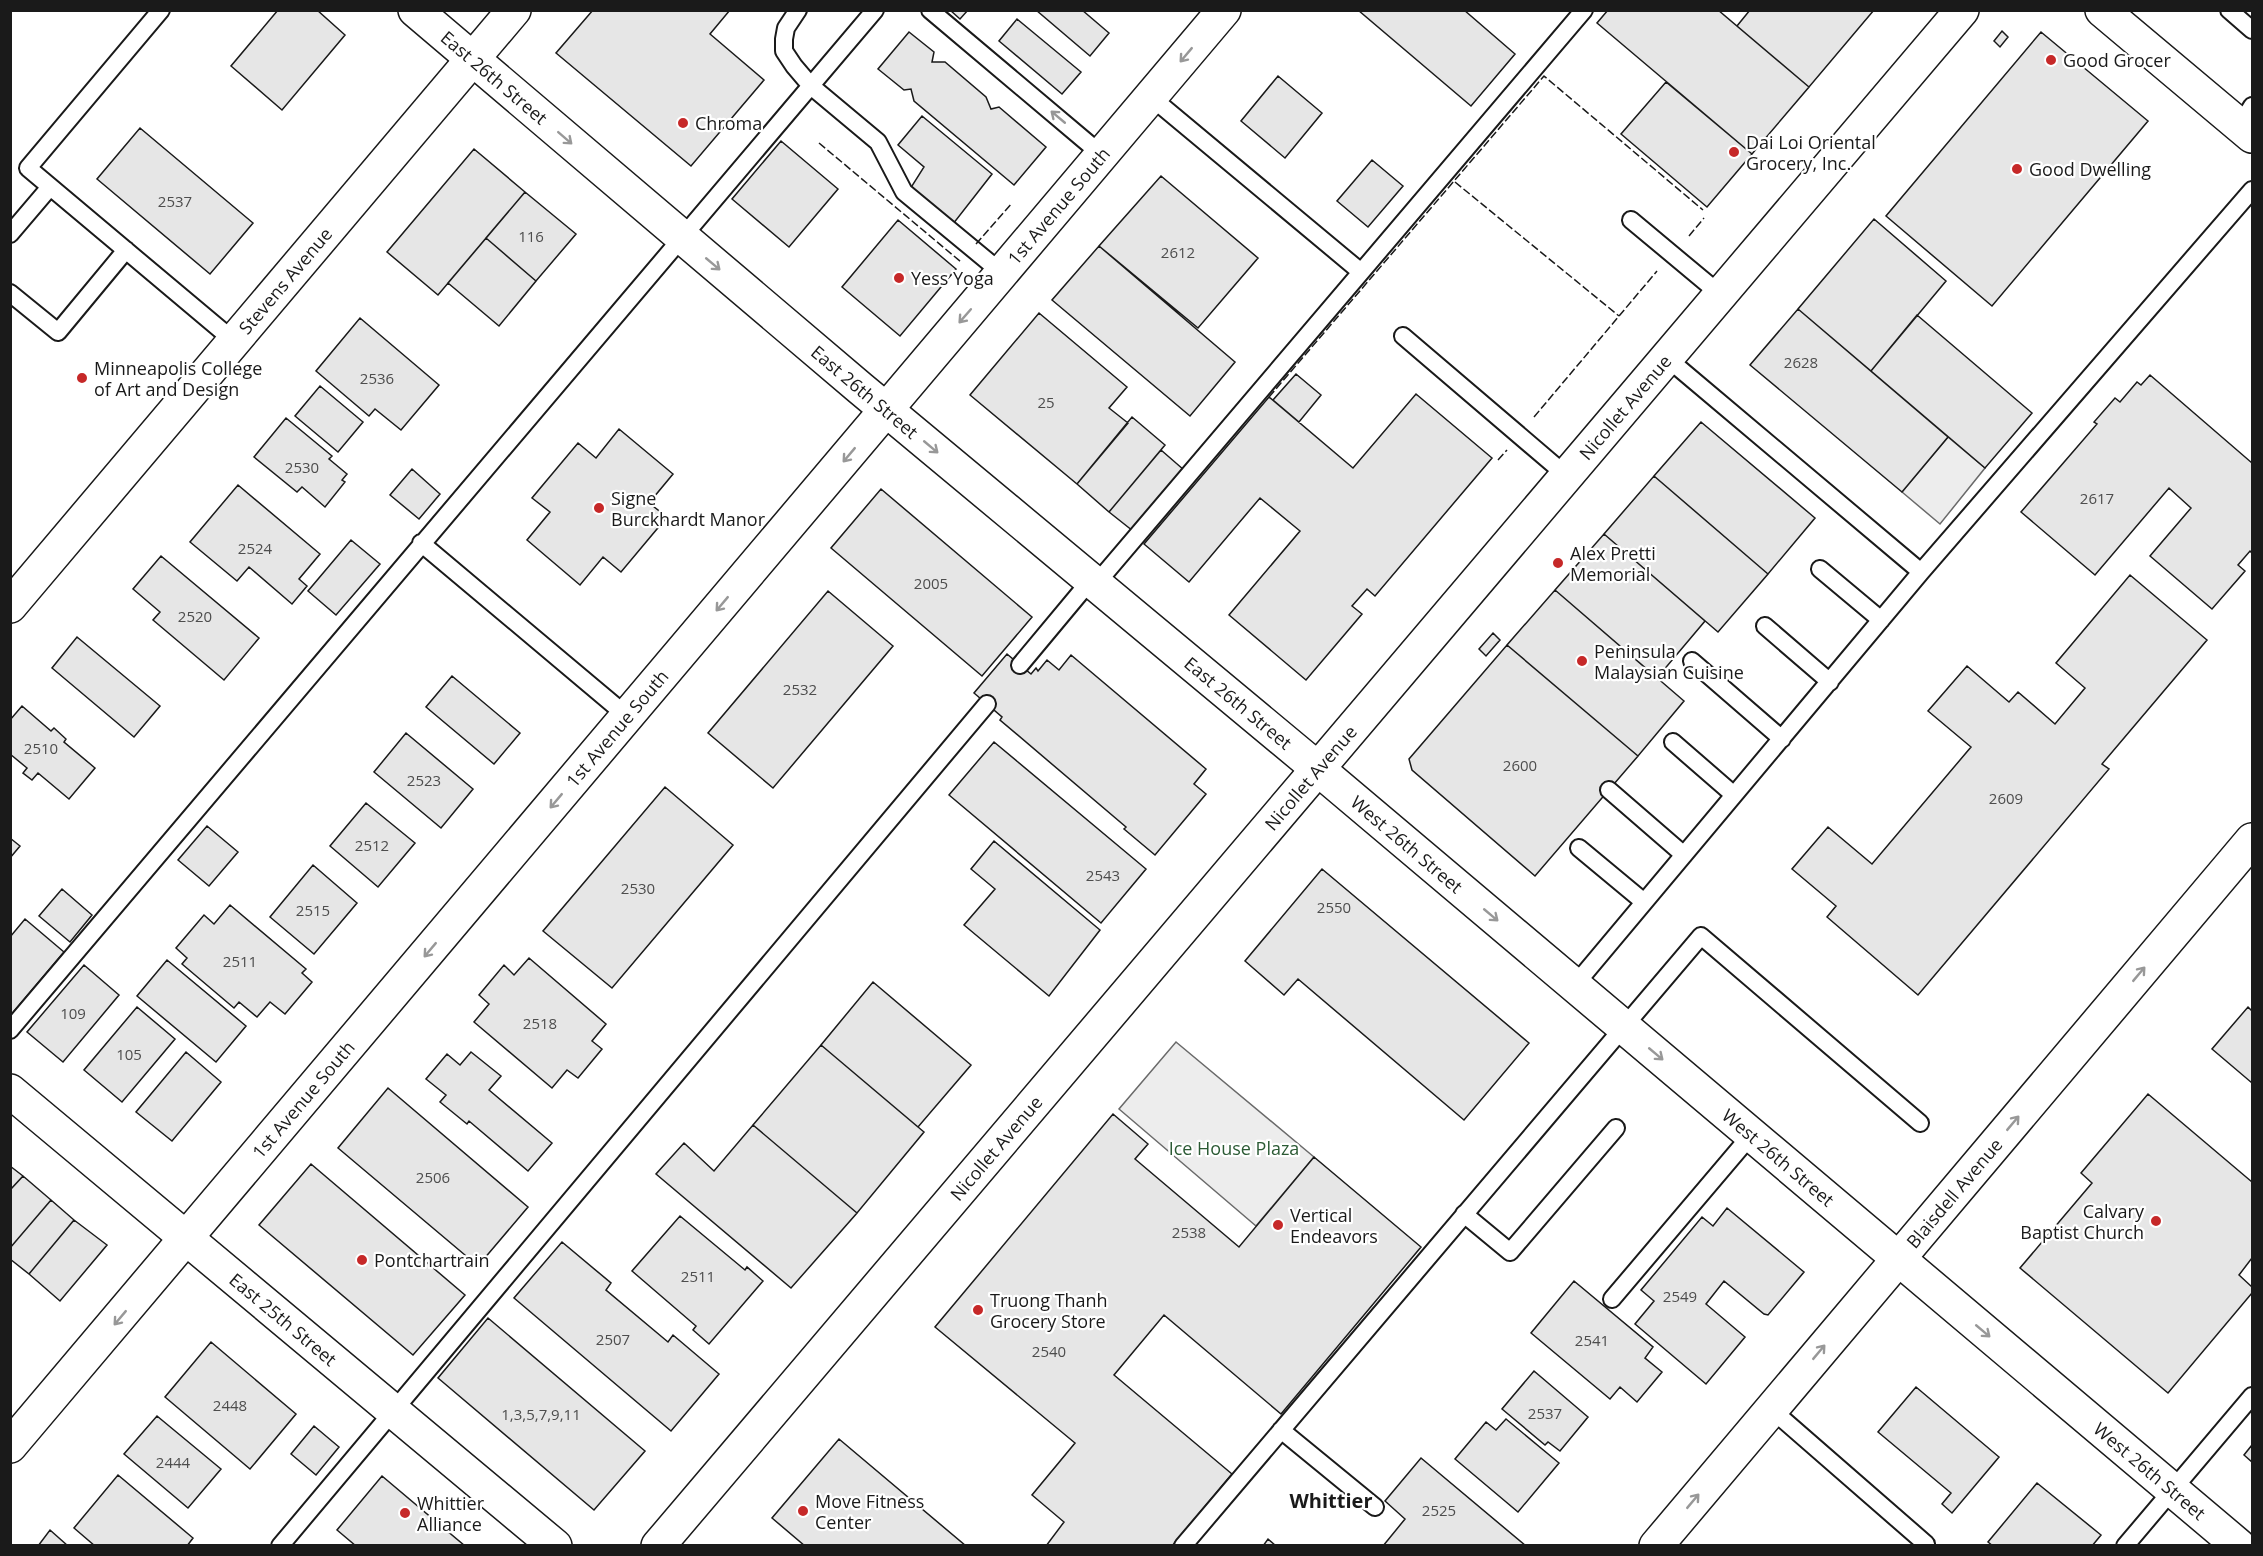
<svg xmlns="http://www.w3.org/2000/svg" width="2263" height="1556" viewBox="0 0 2263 1556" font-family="'Open Sans',sans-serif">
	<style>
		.green { fill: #ededed; stroke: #6a6a6a; stroke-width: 1.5 }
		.building { fill: #e6e6e6; stroke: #1a1a1a; stroke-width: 1.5 }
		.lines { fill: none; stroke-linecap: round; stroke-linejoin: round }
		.lane-casing { stroke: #1a1a1a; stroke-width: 20 }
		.street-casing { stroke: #1a1a1a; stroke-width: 36 }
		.secondary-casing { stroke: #1a1a1a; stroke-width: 36 }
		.lane { stroke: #fff; stroke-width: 16 }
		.street { stroke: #fff; stroke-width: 33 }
		.secondary { stroke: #fff; stroke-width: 33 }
		.fence { stroke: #1a1a1a; stroke-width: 1.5; stroke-dasharray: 8 3; stroke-linecap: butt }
		.oneway { stroke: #989898 }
		.poi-dot { fill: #c62828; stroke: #fff; stroke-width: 2 }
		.labels { text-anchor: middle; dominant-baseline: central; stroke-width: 4.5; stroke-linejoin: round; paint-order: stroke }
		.number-label { font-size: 15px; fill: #4d4d4d }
		.poi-label { font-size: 18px; fill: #1a1a1a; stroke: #fff; text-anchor: start }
		.street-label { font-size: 18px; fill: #1a1a1a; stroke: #fff }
		.park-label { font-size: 18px; fill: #2b5a34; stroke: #fff }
		.neighbourhood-label { font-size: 20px; font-weight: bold; fill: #1a1a1a; stroke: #fff }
	</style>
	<rect width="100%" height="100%" fill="#fff"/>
	<path class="green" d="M1948,437L1985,468L1940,524L1902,492Z
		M1176,1042L1314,1157L1256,1226L1119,1109Z"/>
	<path class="building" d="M278,10H317L345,35L282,110L231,66Z
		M593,10H730L710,34L764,80L691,166L556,53Z
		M950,10H968L960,19Z
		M1036,10H1082L1109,33L1090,56Z
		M1358,10H1464L1515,54L1471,106Z
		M1608,10H1718L1809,87L1752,154L1597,23Z
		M1750,10H1874L1809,87L1737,26Z
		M1017,19L1081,72L1062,94L999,41Z
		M2002,31L2008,37L2000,47L1994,41Z
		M909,32L934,52L932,62H945L986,97L991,109L999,107L1046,147L1014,185L914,101L911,89L904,90L878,69Z
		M2041,32L2148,121L1992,306L1886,216Z
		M1278,76L1322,113L1285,158L1241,121Z
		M1666,82L1752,154L1707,207L1621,134Z
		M922,116L992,174L953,224L910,189L924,167L898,145Z
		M140,128L253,223L210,274L97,179Z
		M781,141L838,189L789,247L732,199Z
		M474,149L525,192L438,295L387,252Z
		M1372,160L1403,186L1368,227L1337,201Z
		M1161,176L1258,258L1198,328L1099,246Z
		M525,192L576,234L536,281L486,238Z
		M1874,219L1946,281L1871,371L1798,309Z
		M898,220L956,269L900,336L842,287Z
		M486,238L536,281L499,326L448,283Z
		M1099,246L1235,362L1190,416L1052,300Z
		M1798,309L1948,437L1902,492L1750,365Z
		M1039,313L1127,387L1109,408L1128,423L1077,484L970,395Z
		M1917,315L2032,413L1985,468L1871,371Z
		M360,318L439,385L401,430L375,409L369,416L316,371Z
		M1296,374L1321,395L1299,422L1273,400Z
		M2150,375L2252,463V553L2250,551L2238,565L2245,571L2212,609L2150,556L2191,508L2169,488L2095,575L2021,512L2097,424L2094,422L2115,398L2120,402L2137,382L2141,385Z
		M320,386L363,422L338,452L295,416Z
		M1416,394L1492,458L1375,596L1367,589L1352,606L1362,614L1306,680L1229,615L1300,531L1260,498L1189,582L1144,544L1269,397L1353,468Z
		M1132,417L1165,445L1109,512L1077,484Z
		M286,418L332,456L329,459L347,474L342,480L345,482L325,507L302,487L297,492L254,457Z
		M1701,422L1815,518L1768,574L1654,476Z
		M619,429L673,474L649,503L667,517L621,572L603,557L580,585L527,540L550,512L532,498L578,443L596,458Z
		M1161,450L1184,470L1133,531L1109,512Z
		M412,469L440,494L419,519L390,495Z
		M1654,476L1768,574L1718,632L1604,534Z
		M238,485L320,554L299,579L307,586L292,604L249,567L237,581L190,542Z
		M881,489L1032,617L982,676L831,548Z
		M1604,534L1705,621L1657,678L1555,590Z
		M351,540L380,564L336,615L308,591Z
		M161,556L259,638L224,680L153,620L160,612L133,589Z
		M2130,575L2207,640L2102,764L2109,769L1918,995L1827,917L1836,906L1792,869L1828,827L1872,864L1971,747L1928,711L1967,666L2009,702L2018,692L2055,724L2085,688L2056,663Z
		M1555,590L1684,701L1638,756L1507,645Z
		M828,591L893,646L773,788L708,733Z
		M1493,633L1500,640L1486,656L1479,649Z
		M77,637L160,706L134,737L52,668Z
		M1507,645L1638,756L1535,876L1412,770L1409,759Z
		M1007,654L1031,674L1036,668L1038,671L1047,660L1059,670L1071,655L1206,769L1194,784L1206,794L1155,855L1124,829L1126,827L1000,720L1002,717L974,693Z
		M452,676L520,733L494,764L426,707Z
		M22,706L51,731L54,728L66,739L64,742L95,768L69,799L38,773L32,780L23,773L27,768L10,754V720Z
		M406,733L473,789L441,828L374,772Z
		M994,742L1146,869L1101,923L949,795Z
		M665,787L733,845L612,988L543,931Z
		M366,803L415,843L378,887L330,846Z
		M207,826L238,852L209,886L178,860Z
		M10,838L20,846L10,858Z
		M994,841L1100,930L1049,996L964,925L995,889L971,869Z
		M313,865L357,903L314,954L270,917Z
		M1322,869L1529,1043L1464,1120L1298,979L1284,995L1245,961Z
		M62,889L92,915L70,942L39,916Z
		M230,905L306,969L302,973L312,982L285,1014L270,1002L257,1017L239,1002L234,1008L182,964L187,958L176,948L204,915L214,924Z
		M25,919L64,952L10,1016V937Z
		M529,958L606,1024L592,1041L602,1049L578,1078L567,1070L552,1088L474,1022L489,1004L479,995L504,965L514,975Z
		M167,960L246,1026L216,1062L137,996Z
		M84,965L119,995L63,1062L27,1032Z
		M873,982L971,1065L918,1127L821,1045Z
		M137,1007L175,1039L122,1102L84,1070Z
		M2248,1007L2252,1011V1083L2212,1049Z
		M821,1045L924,1132L857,1213L753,1125Z
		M186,1052L221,1082L172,1141L136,1112Z
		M471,1052L501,1076L489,1090L552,1143L528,1171L469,1121L467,1124L440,1102L446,1095L426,1079L447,1054L460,1065Z
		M388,1088L528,1207L478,1266L338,1148Z
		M2148,1094L2252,1182V1258L2239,1275L2252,1287V1293L2168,1393L2020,1268L2092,1183L2081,1173Z
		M1113,1114L1148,1144L1135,1159L1239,1247L1314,1157L1421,1247L1281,1414L1164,1315L1114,1375L1232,1474L1172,1546H1046L1064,1522L1032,1495L1075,1443L935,1327Z
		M753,1125L857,1213L791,1288L656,1174L684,1143L714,1171Z
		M311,1164L465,1295L413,1355L259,1225Z
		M10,1166L23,1176L10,1190Z
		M23,1176L51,1200L10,1248V1190Z
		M51,1200L74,1220L29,1274L10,1259V1248Z
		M1727,1208L1804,1272L1768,1315L1764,1314L1724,1281L1706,1304L1745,1337L1706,1384L1635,1324L1654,1301L1641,1290L1702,1217L1713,1226Z
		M680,1216L745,1270L747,1267L763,1281L709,1344L693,1330L696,1326L632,1271Z
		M74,1220L107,1245L60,1301L29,1274Z
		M562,1242L611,1283L606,1290L668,1342L673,1335L719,1374L671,1431L514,1298Z
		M1574,1281L1653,1347L1645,1358L1662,1372L1637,1402L1620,1387L1610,1399L1531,1333Z
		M488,1318L645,1451L594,1510L438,1378Z
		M211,1342L296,1414L250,1469L165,1397Z
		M1534,1371L1588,1417L1560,1451L1548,1442L1545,1445L1502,1409Z
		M1916,1387L1999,1457L1952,1513L1942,1504L1951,1493L1878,1432Z
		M157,1416L221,1469L188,1508L124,1454Z
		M1506,1419L1559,1463L1518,1512L1455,1459L1486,1422L1496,1430Z
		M314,1426L339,1447L316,1475L291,1454Z
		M839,1439L966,1546H805L772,1518Z
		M2252,1445V1462L2244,1455Z
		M1421,1458L1526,1546H1383L1405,1519L1385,1501Z
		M118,1475L193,1538L187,1546H95L74,1528Z
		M382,1476L465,1546H356L337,1530Z
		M2037,1483L2101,1535L2092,1546H1993L1988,1542Z
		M50,1530L68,1546H38Z
		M1268,1539L1276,1546H1263Z"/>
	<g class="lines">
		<g class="lane-casing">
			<path id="lane" d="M161,10L28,168L234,341
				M798,10L786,28L784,39V51L794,66L811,86L878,142L904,192L1002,273
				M930,10L1102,155
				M2229,10L2252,30
				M1151,97L1361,272
				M2240,126L2252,106
				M1631,220L1721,295
				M10,234L50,187
				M10,293L58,332L126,250
				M1403,336L1567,476
				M1667,358L1921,572
				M421,543L627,716
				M1820,569L1881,620
				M1095,585L1584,10
				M1765,626L1830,682
				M1692,661L1782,739
				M1020,665L1090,581
				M1673,742L1734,795
				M1609,790L1684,855
				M1579,848L1644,902
				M1574,986L1921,572L2252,190
				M10,1030L875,10
				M1464,1214L1510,1252L1616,1128
				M1612,1299L1752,1134
				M1771,1409L1926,1544
				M1281,1430L1375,1507
				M280,1546L987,704
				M1183,1546L1701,936L1920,1123
				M2125,1546L2252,1396"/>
		</g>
		<g class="street-casing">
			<g id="street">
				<path d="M2102,10L2252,136"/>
				<path id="s1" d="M10,606L514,10"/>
				<path id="s2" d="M10,1091L555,1546"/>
				<path id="s3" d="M10,1446L1224,10"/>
			</g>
		</g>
		<g class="secondary-casing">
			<g id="secondary">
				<path id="s4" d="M415,10L860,388L1318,769L2239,1546"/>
				<path id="s5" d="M658,1546L1962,10"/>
				<path id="s6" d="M1656,1546L2252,840"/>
			</g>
		</g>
		<use href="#lane" class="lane"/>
		<use href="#street" class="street"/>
		<use href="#secondary" class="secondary"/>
		<path class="fence" d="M819,143L961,262
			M1455,182L1619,316
			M1689,236L1704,218
			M976,244L1012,203
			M1269,397L1544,76L1703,210
			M1534,417L1657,271
			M1498,460L1507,450"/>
	</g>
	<defs><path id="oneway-shaft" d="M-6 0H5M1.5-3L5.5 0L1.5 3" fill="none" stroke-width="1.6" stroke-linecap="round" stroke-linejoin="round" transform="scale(1.5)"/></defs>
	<g class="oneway">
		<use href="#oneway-shaft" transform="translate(1186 55) rotate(130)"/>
		<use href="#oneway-shaft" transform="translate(1058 117) rotate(-140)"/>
		<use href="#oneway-shaft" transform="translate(565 138) rotate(41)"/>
		<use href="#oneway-shaft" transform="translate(713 264) rotate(40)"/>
		<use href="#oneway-shaft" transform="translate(965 316) rotate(131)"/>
		<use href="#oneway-shaft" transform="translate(931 447) rotate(40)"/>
		<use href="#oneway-shaft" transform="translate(849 455) rotate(130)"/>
		<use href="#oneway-shaft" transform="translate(722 604) rotate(130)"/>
		<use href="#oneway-shaft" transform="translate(556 801) rotate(130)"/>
		<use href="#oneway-shaft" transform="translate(1491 915) rotate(40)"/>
		<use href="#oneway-shaft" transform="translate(430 950) rotate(130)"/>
		<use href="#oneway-shaft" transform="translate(2139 974) rotate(-50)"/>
		<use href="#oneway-shaft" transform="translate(1656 1054) rotate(40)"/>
		<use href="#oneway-shaft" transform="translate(2013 1123) rotate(-50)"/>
		<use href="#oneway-shaft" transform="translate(120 1318) rotate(130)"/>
		<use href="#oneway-shaft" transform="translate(1983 1331) rotate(40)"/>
		<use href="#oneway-shaft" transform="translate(1819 1352) rotate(-50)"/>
		<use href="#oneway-shaft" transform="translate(1693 1501) rotate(-50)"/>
	</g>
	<g class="poi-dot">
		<circle cx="2051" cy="60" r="6"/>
		<circle cx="683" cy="123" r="6"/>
		<circle cx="1734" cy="152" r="6"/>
		<circle cx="2017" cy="169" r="6"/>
		<circle cx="899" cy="278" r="6"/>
		<circle cx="82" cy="378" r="6"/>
		<circle cx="599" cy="508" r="6"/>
		<circle cx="1558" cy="563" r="6"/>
		<circle cx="1582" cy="661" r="6"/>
		<circle cx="2156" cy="1221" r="6"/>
		<circle cx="1278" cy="1225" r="6"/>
		<circle cx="362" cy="1260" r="6"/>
		<circle cx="978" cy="1310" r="6"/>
		<circle cx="803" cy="1511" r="6"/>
		<circle cx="405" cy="1513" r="6"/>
	</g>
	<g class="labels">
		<g class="number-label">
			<text x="175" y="201">2537</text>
			<text x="531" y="236">116</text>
			<text x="1178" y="252">2612</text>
			<text x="1801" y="362">2628</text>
			<text x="377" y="378">2536</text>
			<text x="1046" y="402">25</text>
			<text x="302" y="467">2530</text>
			<text x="2097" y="498">2617</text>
			<text x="255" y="548">2524</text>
			<text x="931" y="583">2005</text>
			<text x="195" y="616">2520</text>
			<text x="800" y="689">2532</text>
			<text x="41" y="748">2510</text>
			<text x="1520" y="765">2600</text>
			<text x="424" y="780">2523</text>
			<text x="2006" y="798">2609</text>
			<text x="372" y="845">2512</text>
			<text x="1103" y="875">2543</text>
			<text x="638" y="888">2530</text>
			<text x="1334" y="907">2550</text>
			<text x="313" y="910">2515</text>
			<text x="240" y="961">2511</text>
			<text x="73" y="1013">109</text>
			<text x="540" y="1023">2518</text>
			<text x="129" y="1054">105</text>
			<text x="433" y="1177">2506</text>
			<text x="1189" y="1232">2538</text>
			<text x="698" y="1276">2511</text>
			<text x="1680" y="1296">2549</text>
			<text x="613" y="1339">2507</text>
			<text x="1592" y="1340">2541</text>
			<text x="1049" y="1351">2540</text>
			<text x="230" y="1405">2448</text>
			<text x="1545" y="1413">2537</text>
			<text x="541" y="1414">1,3,5,7,9,11</text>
			<text x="173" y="1462">2444</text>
			<text x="1439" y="1510">2525</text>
		</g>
		<g class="poi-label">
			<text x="2063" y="60">Good Grocer</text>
			<text x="695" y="123">Chroma</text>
			<text x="1746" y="142">Dai Loi Oriental<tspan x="1746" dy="21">Grocery, Inc.</tspan></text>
			<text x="2029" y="169">Good Dwelling</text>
			<text x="911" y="278">Yess Yoga</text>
			<text x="94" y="368">Minneapolis College<tspan x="94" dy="21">of Art and Design</tspan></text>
			<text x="611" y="498">Signe<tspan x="611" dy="21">Burckhardt Manor</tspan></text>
			<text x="1570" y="553">Alex Pretti<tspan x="1570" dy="21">Memorial</tspan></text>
			<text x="1594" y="651">Peninsula<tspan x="1594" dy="21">Malaysian Cuisine</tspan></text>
			<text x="2144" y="1211" text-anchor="end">Calvary<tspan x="2144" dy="21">Baptist Church</tspan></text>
			<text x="1290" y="1215">Vertical<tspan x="1290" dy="21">Endeavors</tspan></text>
			<text x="374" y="1260">Pontchartrain</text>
			<text x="990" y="1300">Truong Thanh<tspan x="990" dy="21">Grocery Store</tspan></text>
			<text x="815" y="1501">Move Fitness<tspan x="815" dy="21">Center</tspan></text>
			<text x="417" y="1503">Whittier<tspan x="417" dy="21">Alliance</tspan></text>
		</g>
		<g class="street-label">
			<text stroke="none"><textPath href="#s4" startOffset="104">East 26th Street</textPath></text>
			<text stroke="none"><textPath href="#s3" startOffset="1624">1st Avenue South</textPath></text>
			<text stroke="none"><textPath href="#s1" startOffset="426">Stevens Avenue</textPath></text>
			<text stroke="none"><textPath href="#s4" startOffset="590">East 26th Street</textPath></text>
			<text stroke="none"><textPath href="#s5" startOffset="1494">Nicollet Avenue</textPath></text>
			<text stroke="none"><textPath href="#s4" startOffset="1076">East 26th Street</textPath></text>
			<text stroke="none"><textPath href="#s3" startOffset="940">1st Avenue South</textPath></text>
			<text stroke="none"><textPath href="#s5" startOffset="1008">Nicollet Avenue</textPath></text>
			<text stroke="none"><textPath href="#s4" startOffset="1296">West 26th Street</textPath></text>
			<text stroke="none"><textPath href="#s3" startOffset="454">1st Avenue South</textPath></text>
			<text stroke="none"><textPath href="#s5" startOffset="522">Nicollet Avenue</textPath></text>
			<text stroke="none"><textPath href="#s4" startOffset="1782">West 26th Street</textPath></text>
			<text stroke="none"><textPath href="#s6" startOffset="462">Blaisdell Avenue</textPath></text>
			<text stroke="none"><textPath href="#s2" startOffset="356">East 25th Street</textPath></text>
			<text stroke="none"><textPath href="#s4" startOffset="2268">West 26th Street</textPath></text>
		</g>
		<g class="park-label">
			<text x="1234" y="1148">Ice House Plaza</text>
		</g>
		<g class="neighbourhood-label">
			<text x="1331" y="1500">Whittier</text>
		</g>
	</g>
	<rect width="2263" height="1556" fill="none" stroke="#1a1a1a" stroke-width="24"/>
</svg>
